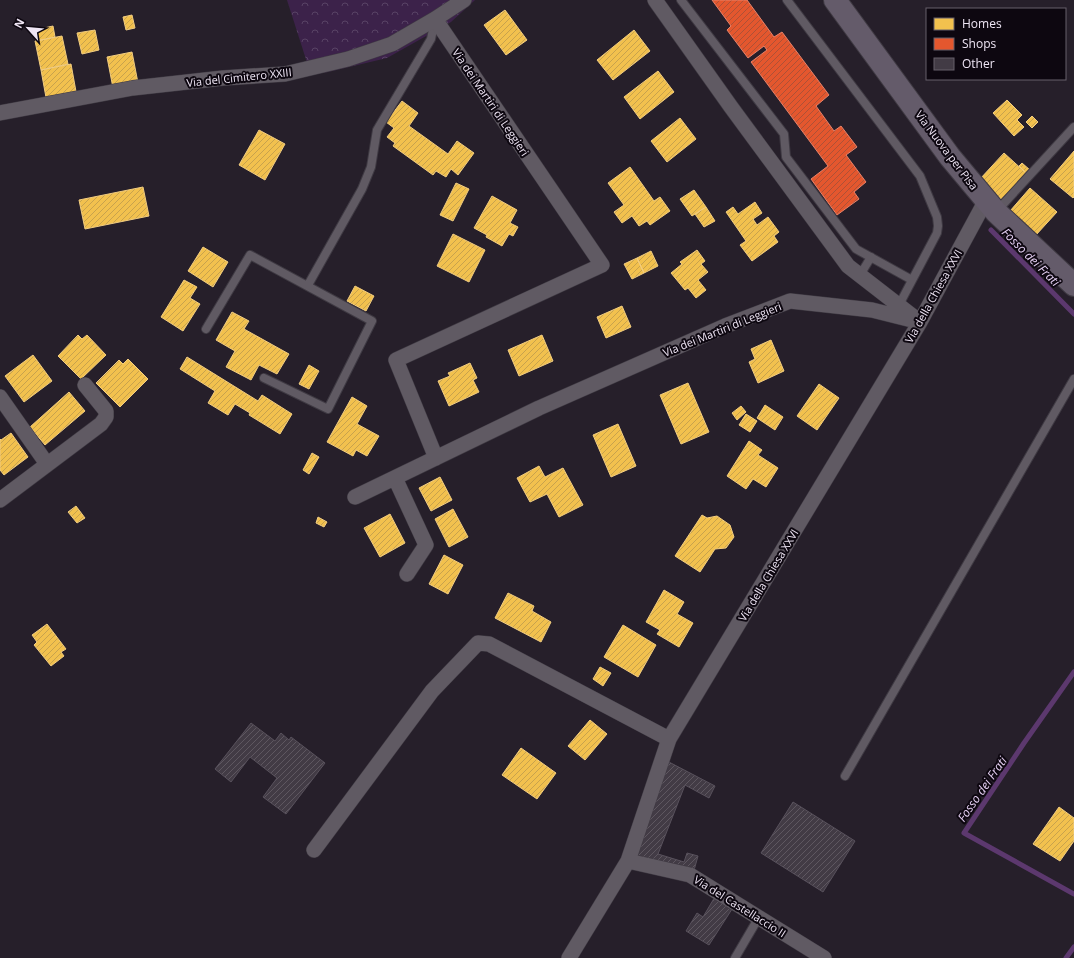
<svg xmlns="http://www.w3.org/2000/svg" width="1074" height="958" viewBox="0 0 1074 958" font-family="'Open Sans',sans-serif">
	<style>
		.forest { fill: url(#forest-crowns) }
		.homes { fill: url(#homes-hatch); stroke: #f1cc80 }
		.shops { fill: url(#shops-hatch); stroke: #e78269 }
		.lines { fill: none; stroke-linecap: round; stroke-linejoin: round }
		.stream { stroke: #5c386e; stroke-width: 5 }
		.building { fill: url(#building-hatch); stroke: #58515c }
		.service-casing { stroke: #3f3a43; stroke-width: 10 }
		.minor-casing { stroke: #3f3a43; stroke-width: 16 }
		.primary-casing { stroke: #3f3a43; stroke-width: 24 }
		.service { stroke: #605a63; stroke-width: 8 }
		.minor { stroke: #605a63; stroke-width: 15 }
		.primary { stroke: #645b6a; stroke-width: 22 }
		.labels { text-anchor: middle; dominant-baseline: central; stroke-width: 4; stroke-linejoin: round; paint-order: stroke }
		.street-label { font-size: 11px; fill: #eee5f4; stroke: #0d0710 }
		.water-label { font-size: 12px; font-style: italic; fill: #e6d1f4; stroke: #0d0710 }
	</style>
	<defs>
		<pattern id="forest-crowns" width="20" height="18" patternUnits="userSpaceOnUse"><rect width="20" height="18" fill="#3c224a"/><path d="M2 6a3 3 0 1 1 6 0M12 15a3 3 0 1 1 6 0" fill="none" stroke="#584265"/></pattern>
		<pattern id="homes-hatch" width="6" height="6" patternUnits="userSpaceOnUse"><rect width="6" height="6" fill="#f2c14e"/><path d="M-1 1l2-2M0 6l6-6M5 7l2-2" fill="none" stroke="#c7a24d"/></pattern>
		<pattern id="shops-hatch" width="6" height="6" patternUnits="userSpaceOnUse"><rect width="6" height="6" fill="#e4572e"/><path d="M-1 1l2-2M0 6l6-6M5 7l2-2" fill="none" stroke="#ad5137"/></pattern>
		<pattern id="building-hatch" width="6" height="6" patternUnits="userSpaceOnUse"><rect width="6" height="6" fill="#423b45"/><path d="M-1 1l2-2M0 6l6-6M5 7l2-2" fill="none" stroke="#5e5760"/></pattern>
	</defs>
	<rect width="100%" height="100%" fill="#261f2a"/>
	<path class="forest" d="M287,0H475L451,22L387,58L328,72L311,75Z"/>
	<path class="homes" d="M505,10L527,40L506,55L484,25Z
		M132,15L135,28L126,30L123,17Z
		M53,26L55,37L37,41L35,30Z
		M95,30L99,50L82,54L77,33Z
		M634,30L650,51L613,80L597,60Z
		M62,36L68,64L41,70L35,41Z
		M132,52L138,83L113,88L107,57Z
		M71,64L77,97L47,103L41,70Z
		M658,71L674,92L640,119L624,97Z
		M1007,100L1022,115L1017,120L1024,127L1014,136L993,113Z
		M402,101L418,113L409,126L448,154L457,141L474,153L458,175L451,169L446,177L436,171L433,175L393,146L395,143L387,137L394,128L386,122Z
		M1032,116L1038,122L1032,128L1026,122Z
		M680,118L696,139L667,162L651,141Z
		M259,130L285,144L265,180L239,165Z
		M1074,151V197L1073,198L1050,179Z
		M1004,153L1026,173L1002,200L980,179Z
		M1022,163L1030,170L1026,173L1019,166Z
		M630,167L654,201L660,197L670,211L650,225L647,221L639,226L632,216L622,223L614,212L624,205L608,183Z
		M456,183L469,189L453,221L440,215Z
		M143,187L149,216L85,229L79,200Z
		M1030,188L1057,212L1036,235L1010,211Z
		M694,190L706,207L692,216L680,199Z
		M492,196L517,210L510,223L518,227L513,236L509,234L502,246L486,237L487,235L474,228Z
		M755,202L762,213L753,219L757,225L768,217L779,232L774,236L778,242L752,261L740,245L746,241L726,212L733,207L738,214Z
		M706,207L715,221L704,227L695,214Z
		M453,234L485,250L469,282L437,266Z
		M203,247L228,262L213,287L188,271Z
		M697,250L705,261L701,264L708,272L698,280L706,290L696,298L688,288L685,290L671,273L682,264L680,262Z
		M651,251L658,266L644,273L637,258Z
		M637,258L644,273L632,279L624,264Z
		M184,280L197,287L190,298L200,304L183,331L161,317Z
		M355,286L374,296L366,311L347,301Z
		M622,306L631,327L606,338L597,317Z
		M232,312L249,321L244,329L289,354L277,374L259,365L251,380L226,367L235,351L216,340Z
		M78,335L82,339L87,335L106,355L81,379L58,356Z
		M542,335L553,361L519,376L508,350Z
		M771,340L784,371L758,383L749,362L755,359L751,349Z
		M33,355L52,381L24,402L5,376Z
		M187,357L258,401L262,395L292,414L280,434L249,415L250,413L235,404L228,415L208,403L215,391L180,369Z
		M128,359L148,379L120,407L96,383L119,360L123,364Z
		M470,363L477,378L473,380L479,392L449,406L438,381L450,376L448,373Z
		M309,365L319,371L309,389L299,384Z
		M688,383L709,432L681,444L660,395Z
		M819,384L839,398L817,430L797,416Z
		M69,392L85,411L45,445L30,427Z
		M352,397L367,406L357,424L379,436L367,456L356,450L353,456L327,442Z
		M765,405L783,417L775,430L757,418Z
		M741,406L746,412L737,420L732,413Z
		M746,414L757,421L750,432L739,425Z
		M618,424L636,466L611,477L593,435Z
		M11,433L28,457L4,475L0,470V439L1,440Z
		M749,441L762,450L758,455L778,468L766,487L753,479L746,489L727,476Z
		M312,453L319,457L309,474L303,470Z
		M539,466L545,477L563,468L583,505L559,517L547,494L530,502L517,478Z
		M440,477L452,500L431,511L419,488Z
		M76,506L85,518L77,523L68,512Z
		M453,509L468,537L449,547L435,519Z
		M390,514L405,543L380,557L364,528Z
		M702,515L707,518L717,516L730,525L734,537L726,548L715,549L700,572L675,556Z
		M318,517L327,522L324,527L316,523Z
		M444,555L463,565L448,594L429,584Z
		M664,590L684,602L677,614L693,623L679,647L657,634L660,630L646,622Z
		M508,593L534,606L532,611L551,622L541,642L495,618Z
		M47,624L66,649L61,652L64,656L51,666L34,645L37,642L32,635Z
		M623,625L656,645L638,677L604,657Z
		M600,667L611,673L603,686L593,679Z
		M590,720L607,734L585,760L568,746Z
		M521,748L556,773L537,799L502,775Z
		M1059,807L1074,818V841L1060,861L1033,844Z"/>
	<path class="shops" d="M712,0H747L774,37L782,32L829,95L816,106L834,131L841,126L857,147L846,155L866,182L854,192L859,199L837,215L811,179L828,166L751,62L767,50L764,46L748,58L727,30L731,26Z"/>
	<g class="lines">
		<path class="stream" d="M991,230L1074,314
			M1074,672L1024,743L964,833L1074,894
			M1066,958L1074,947"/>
	</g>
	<path class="building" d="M251,723L275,741L281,733L289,740L291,737L325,763L286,814L263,797L277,778L250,757L231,782L215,769Z
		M667,761L715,786L709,798L685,785L658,854L684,862L687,853L698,856L693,874L639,858L637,855Z
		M793,802L855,841L823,892L761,853Z
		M716,895L734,906L709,945L686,931L697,913L703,917Z"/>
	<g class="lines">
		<g class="service-casing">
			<path id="service" d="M681,0L784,134L786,157L856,249L912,280
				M787,0L920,176L937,217L938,226L937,233L899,305
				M996,212L1074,127
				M860,275L871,257
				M308,285L362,189L371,167L377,130L431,39L435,20
				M206,329L250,255L372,321L328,409L264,378
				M845,776L1074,379
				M735,958L759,917"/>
		</g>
		<g class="minor-casing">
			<path id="minor" d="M655,0L731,107L848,266L915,318
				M435,19L602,265L396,360L436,458
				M0,113L133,88L223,78L285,74L348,59L392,44L435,19L464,0
				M0,397L47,464
				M395,478L426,545L407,574
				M355,497L539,408L725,326L790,301L872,310L920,322
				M0,500L101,424L106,417V411L85,385
				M314,850L432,691L478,643L489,644L669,739
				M628,861L690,875L824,958
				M569,958L628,861L669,739L920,322L986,200"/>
		</g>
		<g class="primary-casing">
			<path id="primary" d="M835,0L950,157L996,212L1074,285"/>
		</g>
		<use href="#service" class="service"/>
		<use href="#minor" class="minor"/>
		<use href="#primary" class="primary"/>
	</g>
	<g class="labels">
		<g class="street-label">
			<text transform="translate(239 77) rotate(-6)">Via del Cimitero XXIII</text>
			<text transform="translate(491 102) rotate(56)">Via dei Martiri di Leggieri</text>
			<text transform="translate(947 150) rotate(53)">Via Nuova per Pisa</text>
			<text transform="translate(933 296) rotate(-61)">Via della Chiesa XXVI</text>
			<text transform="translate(722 329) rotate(-22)">Via dei Martiri di Leggieri</text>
			<text transform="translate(768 575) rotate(-59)">Via della Chiesa XXVI</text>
			<text transform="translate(740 906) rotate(32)">Via del Castellaccio II</text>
		</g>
		<g class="water-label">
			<text transform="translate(1031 257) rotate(45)">Fosso dei Frati</text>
			<text transform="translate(982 789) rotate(-55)">Fosso dei Frati</text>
		</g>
	</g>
	<rect x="926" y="8" width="140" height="72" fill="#0d0710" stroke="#67606b"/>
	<rect x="934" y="18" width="20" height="12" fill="#f2c14e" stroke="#67606b"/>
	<text x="962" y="28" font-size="12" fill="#eee5f4">Homes</text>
	<rect x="934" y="38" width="20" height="12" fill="#e4572e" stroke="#67606b"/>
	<text x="962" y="48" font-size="12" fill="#eee5f4">Shops</text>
	<rect x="934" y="58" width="20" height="12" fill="#423b45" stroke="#67606b"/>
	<text x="962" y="68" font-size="12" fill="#eee5f4">Other</text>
	<g transform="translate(28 28) rotate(297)" stroke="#0d0710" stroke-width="3" paint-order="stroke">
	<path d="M0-3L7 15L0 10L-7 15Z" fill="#eee5f4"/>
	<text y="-6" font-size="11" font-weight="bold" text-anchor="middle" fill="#eee5f4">N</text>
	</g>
</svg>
